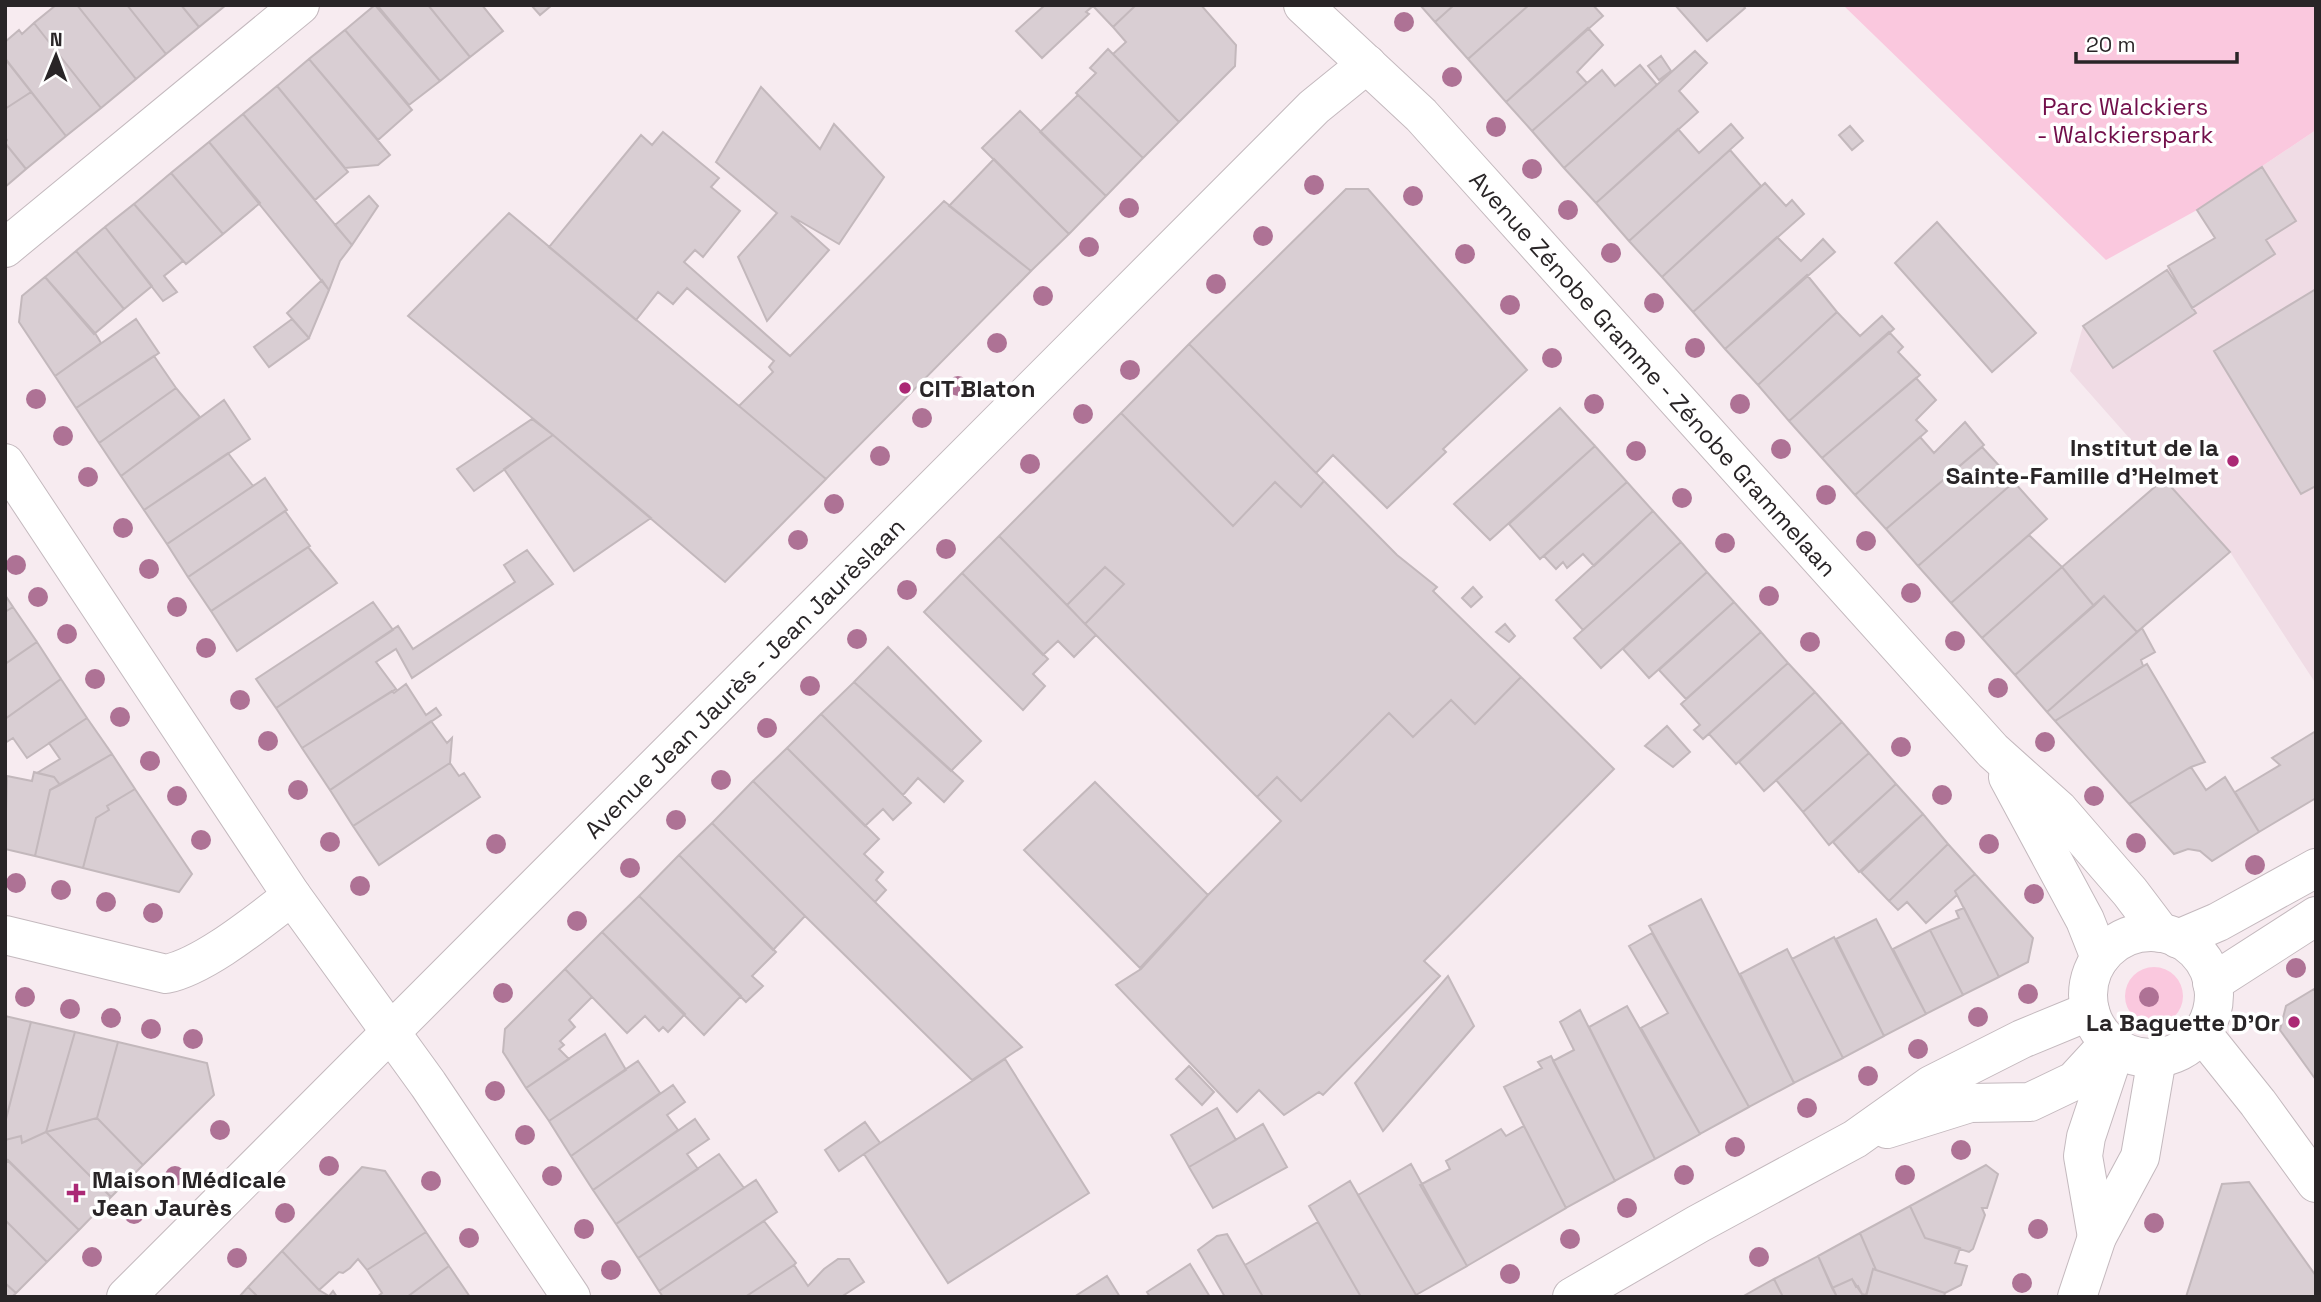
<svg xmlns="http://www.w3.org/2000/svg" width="2321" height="1302" viewBox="0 0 2321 1302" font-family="'Space Grotesk',sans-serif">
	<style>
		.built { fill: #f0dce5 }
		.green { fill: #fac8de }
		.building { fill: #d9ced3; stroke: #c3b8bc; stroke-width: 2 }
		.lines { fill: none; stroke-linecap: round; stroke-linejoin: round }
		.minor-casing { stroke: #c4b9be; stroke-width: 40 }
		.secondary-casing { stroke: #c4b9be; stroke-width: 40 }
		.minor { stroke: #fff; stroke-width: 38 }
		.secondary { stroke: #fff; stroke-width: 38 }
		.tree { fill: #ae7295 }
		.poi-dot { fill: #ab2975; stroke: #fff; stroke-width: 2.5 }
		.labels { text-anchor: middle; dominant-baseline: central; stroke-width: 7; stroke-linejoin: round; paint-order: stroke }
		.park-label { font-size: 24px; fill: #720f4b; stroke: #fff }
		.street-label { font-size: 24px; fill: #292527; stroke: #fff }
		.poi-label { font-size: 24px; font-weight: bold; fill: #292527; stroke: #fff; text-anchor: start }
	</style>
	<rect width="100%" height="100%" fill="#f7ebf0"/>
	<path class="built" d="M2316,130V684L2230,552L2070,371L2083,326L2167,270L2168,266L2215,238L2197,210Z"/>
	<path class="green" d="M1843,5H2316V130L2197,210L2106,260Z
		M2125 996a29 29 0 1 1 58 0a29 29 0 1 1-58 0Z"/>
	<path class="building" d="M56,5H77L136,79L101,108L34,23Z
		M77,5H127L166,54L136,79Z
		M127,5H181L199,27L166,54Z
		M181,5H226L199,27Z
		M375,5L440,81L409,105L345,30Z
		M377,5H428L470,57L440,81Z
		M428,5H482L503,31L470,57Z
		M531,5H552L540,15Z
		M1045,5H1136L1113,27L1093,6L1086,12L1089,14L1042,58L1016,31Z
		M1136,5H1201L1236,45L1235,66L1179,122L1113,54L1126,42L1113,27Z
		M1420,5H1454L1435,22Z
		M1454,5H1529L1468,59L1435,22Z
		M1529,5H1593L1603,16L1506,102L1468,59Z
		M1675,5H1743L1745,8L1707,41Z
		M34,23L101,108L66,136L5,58V42L19,30L22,34Z
		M1588,28L1603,45L1577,72L1587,83L1532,131L1506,102Z
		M345,30L412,110L378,140L309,59Z
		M1108,49L1179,122L1143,158L1076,93L1096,73L1090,68Z
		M1695,51L1707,63L1679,91L1698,112L1596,203L1564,168Z
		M1661,56L1671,71L1659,80L1648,66Z
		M5,59L31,92L5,109Z
		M309,59L390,155L378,165L345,168L277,86Z
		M1640,65L1657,85L1564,168L1532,131L1602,70L1615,86Z
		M277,86L348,172L315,200L243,114Z
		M761,87L820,149L834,124L884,177L839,244L791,216L829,250L767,321L738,257L777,213L716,162Z
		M31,92L66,136L26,169L5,143L7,140L5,137V109Z
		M1078,95L1143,158L1106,196L1040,132Z
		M1020,111L1106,196L1069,234L982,148Z
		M243,114L352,245L340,261L329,290L209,142Z
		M1731,124L1743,138L1629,241L1596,203L1678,129L1699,153Z
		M1850,126L1863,141L1852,150L1839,135Z
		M663,132L719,178L711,187L740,211L703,257L695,250L684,262L790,356L944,201L1031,271L826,479L739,406L773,372L769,367L774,361L687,288L673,304L658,292L636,320L549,247L641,135L652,145Z
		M209,142L260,203L223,234L171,173Z
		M5,143L26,169L5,187Z
		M1730,150L1761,186L1662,277L1629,241Z
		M994,159L1069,234L1031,271L949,206Z
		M2262,167L2296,221L2266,240L2275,254L2192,308L2168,266L2215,238L2197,210Z
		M171,173L223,234L186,264L134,204Z
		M1765,183L1786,206L1792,200L1804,214L1693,312L1662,277Z
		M1346,189H1368L1527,370L1443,449L1446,452L1387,508L1333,455L1316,473L1189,344Z
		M369,196L378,206L352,245L335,225Z
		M134,204L183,261L164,276L177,292L163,301L105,227Z
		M509,213L826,479L725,582L553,435L408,316Z
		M1937,222L2036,333L1992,372L1895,263Z
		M105,227L152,286L124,309L76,251Z
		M1777,237L1801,261L1823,239L1835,252L1725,349L1693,312Z
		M76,251L124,309L94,334L45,277Z
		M2167,270L2196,313L2113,368L2083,326Z
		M1807,275L1837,312L1758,385L1725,349Z
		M45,277L95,333L101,343L55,376L19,322L22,296Z
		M322,280L329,290L309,338L287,313Z
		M2316,289V486L2301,494L2214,351Z
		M1837,312L1860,336L1882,316L1894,329L1789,421L1758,385Z
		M136,319L159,353L76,408L55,376Z
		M292,319L309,338L269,367L254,347Z
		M1889,332L1903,347L1898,352L1920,375L1822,458L1789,421Z
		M1189,344L1324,481L1301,507L1275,482L1233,526L1121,413Z
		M154,356L176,388L99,443L76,408Z
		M1916,378L1936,400L1916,420L1927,431L1855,495L1822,458Z
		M176,388L200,417L121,476L99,443Z
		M224,400L250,439L144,510L121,476Z
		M1560,408L1595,446L1490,540L1454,504Z
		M1121,413L1233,526L1275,482L1301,507L1324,481L1397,555L1437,587L1433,591L1521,677L1475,724L1451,700L1413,737L1389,713L1301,801L1277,777L1257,797L1085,624L1124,584L1105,567L1067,605L999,536Z
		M532,419L553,435L474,491L457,469Z
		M1965,422L1984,445L1886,529L1855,495L1920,437L1934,453Z
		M553,435L651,518L574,571L504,469Z
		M1595,446L1627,482L1540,559L1509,524Z
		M1982,447L2014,482L1918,566L1886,529Z
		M228,453L253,486L167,544L144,510Z
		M265,478L287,510L188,577L167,544Z
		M2164,479L2230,552L2137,632L2104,596L2094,606L2062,567Z
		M1627,482L1653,511L1594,566L1583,554L1567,568L1563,562L1556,569L1544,556Z
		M2014,482L2047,519L1951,603L1918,566Z
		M285,511L310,546L211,611L188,577Z
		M1653,511L1681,542L1583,630L1556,600Z
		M2029,535L2062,567L1982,638L1951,603Z
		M999,536L1096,635L1074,657L1058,641L1043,655L962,573Z
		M1681,542L1707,572L1601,668L1574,638Z
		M308,547L337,583L237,651L211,611Z
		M527,550L553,584L412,678L396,649L376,662L396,689L302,748L276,708L398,626L413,649L515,582L504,565Z
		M1105,567L1124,584L1085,624L1067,605Z
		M2062,567L2094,606L2015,675L1982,638Z
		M1707,572L1734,602L1649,678L1623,649Z
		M962,573L1048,659L1033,674L1045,686L1023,710L924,612Z
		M1473,587L1482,597L1471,607L1462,598Z
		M5,595L13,607L5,612Z
		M2104,596L2137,632L2047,712L2015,675Z
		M373,602L393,630L276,708L256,679Z
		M1734,602L1761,632L1686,699L1659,670Z
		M13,607L37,642L5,664V612Z
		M1505,624L1515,636L1509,642L1496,632Z
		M2142,628L2155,652L2141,660L2143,666L2055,721L2047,712Z
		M1761,632L1788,663L1703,739L1694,730L1700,725L1681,704Z
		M37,642L61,679L5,719V664Z
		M888,647L981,741L951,771L854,682Z
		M1788,663L1815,692L1736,764L1709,734Z
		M2147,664L2205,762L2191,767L2129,804L2055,721Z
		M1521,677L1614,769L1424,961L1440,976L1323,1095L1319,1092L1284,1115L1259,1090L1237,1112L1116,985L1141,969L1208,895L1281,821L1257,797L1277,777L1301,801L1389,713L1413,737L1451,700L1475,724Z
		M61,679L87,718L27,758L13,738L5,743V719Z
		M854,682L963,781L944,802L918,778L903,795L821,714Z
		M406,684L426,715L436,708L441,715L330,790L302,748L392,691L394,693Z
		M1815,692L1842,722L1764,791L1739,762Z
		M821,714L911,803L893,820L883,809L865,826L787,748Z
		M87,718L112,754L60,785L54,777L37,773L60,759L49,743Z
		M431,721L447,743L452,738L450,763L353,826L330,790Z
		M1842,722L1869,753L1803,812L1776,780Z
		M1667,726L1690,752L1673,767L1645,746Z
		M2316,731V798L2259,832L2235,792L2280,765L2272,758Z
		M787,748L879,839L864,854L883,872L876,880L886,890L875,902L753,781Z
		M1869,753L1896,784L1829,845L1803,812Z
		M112,754L135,789L107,806L109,810L96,818L83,868L35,856L50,790Z
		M450,763L459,776L464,773L480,797L379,865L353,826Z
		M2191,767L2206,790L2225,777L2259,832L2212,861L2200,851L2188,849L2174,854L2129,804Z
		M34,772L54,777L60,785L50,790L35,856L5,849L7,776L32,781Z
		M753,781L875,902L1022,1047L972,1080L805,916L712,823Z
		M1095,782L1208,895L1140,968L1024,850Z
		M1896,784L1923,814L1859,872L1833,842Z
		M135,789L192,874L179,892L83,868L96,818L109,810L107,806Z
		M1923,814L1948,844L1889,901L1861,872Z
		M712,823L805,916L773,950L679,855Z
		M1948,844L1975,874L1955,891L1957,895L1926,923L1907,902L1898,910L1889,901Z
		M679,855L776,952L752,976L763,986L746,1002L639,896Z
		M1975,874L2033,938L2028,962L1999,977L1955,891Z
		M639,896L741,996L704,1035L602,932Z
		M1701,899L1794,1083L1749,1107L1649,926Z
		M1964,908L1999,977L1963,995L1930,930L1959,918L1956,911Z
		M1876,919L1926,1014L1884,1036L1836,939Z
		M1930,930L1963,995L1926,1014L1893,949Z
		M602,932L685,1014L668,1032L663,1027L659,1031L645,1016L627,1033L565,969Z
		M1652,933L1749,1107L1700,1134L1641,1028L1668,1013L1629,946Z
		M1834,937L1884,1036L1843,1058L1792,959Z
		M1787,949L1843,1058L1794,1083L1740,974Z
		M565,969L592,997L569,1020L575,1027L560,1041L564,1045L559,1049L569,1059L526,1088L503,1052L505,1029Z
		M1448,976L1474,1026L1383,1131L1355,1083Z
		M2314,989L2316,992V1080L2280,1030L2286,1006Z
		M1627,1006L1700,1134L1655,1159L1589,1027Z
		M1580,1010L1655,1159L1615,1181L1553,1061L1574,1050L1560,1022Z
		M5,1016L31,1022L5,1123Z
		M31,1022L75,1032L46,1132L22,1143L21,1136L5,1140V1123Z
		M75,1032L118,1042L97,1118L46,1132Z
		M605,1034L626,1070L549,1121L526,1088Z
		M118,1042L207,1063L214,1095L143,1165L97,1118Z
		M1551,1056L1615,1181L1566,1208L1504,1087L1542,1068L1538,1062Z
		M1005,1059L1089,1193L948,1283L864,1154Z
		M638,1061L660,1093L571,1156L549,1121Z
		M1189,1066L1214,1092L1202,1105L1176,1079Z
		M673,1085L685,1102L667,1115L678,1130L593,1190L571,1156Z
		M1217,1108L1236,1140L1189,1167L1171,1135Z
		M97,1118L143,1165L111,1197L46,1132Z
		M695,1119L709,1139L687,1154L698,1169L616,1224L593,1190Z
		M865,1122L880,1143L839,1171L825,1150Z
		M1263,1124L1287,1167L1213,1208L1189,1167Z
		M1524,1126L1566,1208L1467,1266L1420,1185L1450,1169L1446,1161L1501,1129L1506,1136Z
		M46,1132L111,1197L79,1230L5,1158V1140L21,1136L22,1143Z
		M719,1154L744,1188L638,1258L616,1224Z
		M8,1160L79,1230L47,1262L5,1220V1164Z
		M1411,1164L1467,1266L1416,1295L1358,1195Z
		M1986,1165L1998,1174L1987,1208H1982L1985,1215L1973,1249L1969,1252L1925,1238L1910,1206Z
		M362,1167L385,1171L426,1232L367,1270L358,1259L350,1268L343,1273L339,1272L319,1290L282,1251Z
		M756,1180L777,1212L659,1291L638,1258Z
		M1350,1181L1416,1295L1413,1297H1361L1309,1206Z
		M2249,1182L2316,1276V1297H2186L2222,1184Z
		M1910,1206L1925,1238L1960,1248L1955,1263L1967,1266L1961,1285L1945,1293L1876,1270L1860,1233Z
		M5,1220L47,1262L16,1293L5,1283Z
		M764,1221L796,1263L794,1265L745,1297H663L659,1291Z
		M1318,1222L1361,1297H1263L1245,1265Z
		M426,1232L449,1266L407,1297H377L382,1293L367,1270Z
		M1860,1233L1876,1270L1873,1269L1866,1295L1862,1294L1852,1279L1832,1288L1818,1256Z
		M1227,1234L1245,1265L1263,1297H1225L1198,1250L1217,1236Z
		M282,1251L319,1290L329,1296L333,1291L337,1297H258L248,1287Z
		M1818,1256L1837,1297H1783L1774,1279Z
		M838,1259H849L864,1282L841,1297H745L794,1265L808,1286L824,1269Z
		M1190,1264L1210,1297H1150L1147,1292Z
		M449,1266L470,1297H407Z
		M1873,1269L1945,1293L1944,1297H1866Z
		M1107,1276L1120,1297H1074Z
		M1774,1279L1783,1297H1742Z
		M1852,1279L1856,1287L1858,1286L1862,1294L1866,1295V1297H1837L1832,1288Z
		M5,1283L16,1293L12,1297H5Z
		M248,1287L258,1297H239Z"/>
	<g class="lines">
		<g class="minor-casing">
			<g id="minor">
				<path d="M5,248L300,5"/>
				<path d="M5,463L292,896L428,1084L571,1297"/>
				<path d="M5,935L166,974C205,966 259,921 292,896"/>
				<path d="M2202,1033L2258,1103L2316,1183"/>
				<path d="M1887,1129L1970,1103L2030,1102L2074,1081L2109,1043"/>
				<path d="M2097,1237L2083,1156L2086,1137L2116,1047"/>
				<path id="s1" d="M126,1297L1314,107L1367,64"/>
				<path d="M1572,1297L1698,1224L1855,1139L1931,1085L2022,1039L2090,1011"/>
				<path d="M2077,1297L2097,1237L2140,1157L2157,1058"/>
			</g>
		</g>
		<g class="secondary-casing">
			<g id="secondary">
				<path id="s2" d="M1303,5L1421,115L1993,751L2059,810L2130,892L2161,933"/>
				<path d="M2008,777L2085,920L2100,958"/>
				<circle cx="2151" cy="995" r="63"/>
				<path d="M2178,939L2218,922L2316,868"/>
				<path d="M2212,983L2316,916"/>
			</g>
		</g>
		<use href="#minor" class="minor"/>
		<use href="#secondary" class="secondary"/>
	</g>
	<g class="tree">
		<circle cx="1404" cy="22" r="10"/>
		<circle cx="1452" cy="77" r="10"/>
		<circle cx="1496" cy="127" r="10"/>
		<circle cx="1532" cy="169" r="10"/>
		<circle cx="1314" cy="185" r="10"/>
		<circle cx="1413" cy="196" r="10"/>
		<circle cx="1129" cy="208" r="10"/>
		<circle cx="1568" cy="210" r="10"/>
		<circle cx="1263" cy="236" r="10"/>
		<circle cx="1089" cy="247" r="10"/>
		<circle cx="1611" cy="253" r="10"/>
		<circle cx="1465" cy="254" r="10"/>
		<circle cx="1216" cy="284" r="10"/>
		<circle cx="1043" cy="296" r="10"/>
		<circle cx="1654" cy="303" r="10"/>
		<circle cx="1510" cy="305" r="10"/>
		<circle cx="997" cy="343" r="10"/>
		<circle cx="1695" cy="348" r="10"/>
		<circle cx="1552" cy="358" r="10"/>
		<circle cx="1130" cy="370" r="10"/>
		<circle cx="958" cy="386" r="10"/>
		<circle cx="36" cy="399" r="10"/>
		<circle cx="1594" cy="404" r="10"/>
		<circle cx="1740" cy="404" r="10"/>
		<circle cx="1083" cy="414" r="10"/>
		<circle cx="922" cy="418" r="10"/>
		<circle cx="63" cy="436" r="10"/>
		<circle cx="1781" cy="449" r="10"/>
		<circle cx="1636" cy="451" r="10"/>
		<circle cx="880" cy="456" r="10"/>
		<circle cx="1030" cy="464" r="10"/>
		<circle cx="88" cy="477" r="10"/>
		<circle cx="1826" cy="495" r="10"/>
		<circle cx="1682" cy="498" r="10"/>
		<circle cx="834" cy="504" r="10"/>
		<circle cx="123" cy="528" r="10"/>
		<circle cx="798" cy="540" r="10"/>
		<circle cx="1866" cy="541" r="10"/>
		<circle cx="1725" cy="543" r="10"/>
		<circle cx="946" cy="549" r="10"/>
		<circle cx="16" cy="565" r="10"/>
		<circle cx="149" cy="569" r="10"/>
		<circle cx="907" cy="590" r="10"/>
		<circle cx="1911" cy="593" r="10"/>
		<circle cx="1769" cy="596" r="10"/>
		<circle cx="38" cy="597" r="10"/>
		<circle cx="177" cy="607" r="10"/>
		<circle cx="67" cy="634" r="10"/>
		<circle cx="857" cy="639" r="10"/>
		<circle cx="1955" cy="641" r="10"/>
		<circle cx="1810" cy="642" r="10"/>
		<circle cx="206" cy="648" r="10"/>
		<circle cx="95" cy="679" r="10"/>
		<circle cx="810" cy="686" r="10"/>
		<circle cx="1998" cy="688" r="10"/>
		<circle cx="240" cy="700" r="10"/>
		<circle cx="120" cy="717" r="10"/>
		<circle cx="767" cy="728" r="10"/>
		<circle cx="268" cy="741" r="10"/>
		<circle cx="2045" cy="742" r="10"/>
		<circle cx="1901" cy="747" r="10"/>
		<circle cx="150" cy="761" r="10"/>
		<circle cx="721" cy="780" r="10"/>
		<circle cx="298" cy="790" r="10"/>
		<circle cx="1942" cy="795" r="10"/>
		<circle cx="177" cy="796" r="10"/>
		<circle cx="2094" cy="796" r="10"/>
		<circle cx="676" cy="820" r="10"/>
		<circle cx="201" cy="840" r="10"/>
		<circle cx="330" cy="842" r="10"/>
		<circle cx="2136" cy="843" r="10"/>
		<circle cx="496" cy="844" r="10"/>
		<circle cx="1989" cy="844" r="10"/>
		<circle cx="2255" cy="865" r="10"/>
		<circle cx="630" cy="868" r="10"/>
		<circle cx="16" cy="883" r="10"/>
		<circle cx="360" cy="886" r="10"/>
		<circle cx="61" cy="890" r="10"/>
		<circle cx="2034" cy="894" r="10"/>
		<circle cx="106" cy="902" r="10"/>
		<circle cx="153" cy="913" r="10"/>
		<circle cx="577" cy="921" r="10"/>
		<circle cx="2296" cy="968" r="10"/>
		<circle cx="503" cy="993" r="10"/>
		<circle cx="2028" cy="994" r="10"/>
		<circle cx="25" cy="997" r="10"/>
		<circle cx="2149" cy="997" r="10"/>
		<circle cx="70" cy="1009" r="10"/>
		<circle cx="1978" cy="1017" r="10"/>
		<circle cx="111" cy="1018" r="10"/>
		<circle cx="151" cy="1029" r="10"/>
		<circle cx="193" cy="1039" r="10"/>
		<circle cx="1918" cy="1049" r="10"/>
		<circle cx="1868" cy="1076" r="10"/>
		<circle cx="495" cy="1091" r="10"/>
		<circle cx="1807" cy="1108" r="10"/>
		<circle cx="220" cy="1130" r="10"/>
		<circle cx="525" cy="1135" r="10"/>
		<circle cx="1735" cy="1147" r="10"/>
		<circle cx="1961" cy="1150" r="10"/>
		<circle cx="329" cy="1166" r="10"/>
		<circle cx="1684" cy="1175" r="10"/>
		<circle cx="1905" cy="1175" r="10"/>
		<circle cx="175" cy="1176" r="10"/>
		<circle cx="552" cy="1176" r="10"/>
		<circle cx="431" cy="1181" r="10"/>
		<circle cx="1627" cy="1208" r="10"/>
		<circle cx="285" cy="1213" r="10"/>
		<circle cx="134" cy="1214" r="10"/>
		<circle cx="2154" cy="1223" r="10"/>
		<circle cx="584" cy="1229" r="10"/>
		<circle cx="2038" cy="1229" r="10"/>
		<circle cx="469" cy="1238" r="10"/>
		<circle cx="1570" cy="1239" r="10"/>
		<circle cx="92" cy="1257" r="10"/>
		<circle cx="1759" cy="1257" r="10"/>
		<circle cx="237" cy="1258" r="10"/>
		<circle cx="611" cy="1270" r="10"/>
		<circle cx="1510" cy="1274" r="10"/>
		<circle cx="2022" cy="1283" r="10"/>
	</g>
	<g class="poi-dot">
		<circle cx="905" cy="388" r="7"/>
		<circle cx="2233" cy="461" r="7"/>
		<circle cx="2294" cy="1022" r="7"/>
		<path d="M72.5 1182.5h7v7h7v7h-7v7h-7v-7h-7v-7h7z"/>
	</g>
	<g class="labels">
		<g class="park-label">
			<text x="2125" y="106">Parc Walckiers<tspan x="2125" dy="28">- Walckierspark</tspan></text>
		</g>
		<g class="street-label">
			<text stroke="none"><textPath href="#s2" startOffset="509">Avenue Zénobe Gramme - Zénobe Grammelaan</textPath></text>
			<text stroke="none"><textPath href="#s1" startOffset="875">Avenue Jean Jaurès - Jean Jaurèslaan</textPath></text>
		</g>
		<g class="poi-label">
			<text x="919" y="388">CIT Blaton</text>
			<text x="2219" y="447" text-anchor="end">Institut de la<tspan x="2219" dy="28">Sainte-Famille d'Helmet</tspan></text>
			<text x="2280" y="1022" text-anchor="end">La Baguette D'Or</text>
			<text x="92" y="1179">Maison Médicale<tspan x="92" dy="28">Jean Jaurès</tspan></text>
		</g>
	</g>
	<rect width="2321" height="1302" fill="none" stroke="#292527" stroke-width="14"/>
	<g transform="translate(56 56) rotate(1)" stroke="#ffffff" stroke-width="5" paint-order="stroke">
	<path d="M0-5L12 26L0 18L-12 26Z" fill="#292527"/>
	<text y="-10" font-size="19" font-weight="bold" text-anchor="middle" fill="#292527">N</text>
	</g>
	<path d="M2076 52v10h161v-10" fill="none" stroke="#292527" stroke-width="3.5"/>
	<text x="2086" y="52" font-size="21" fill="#292527" stroke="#ffffff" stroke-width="5" paint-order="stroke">20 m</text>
</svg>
